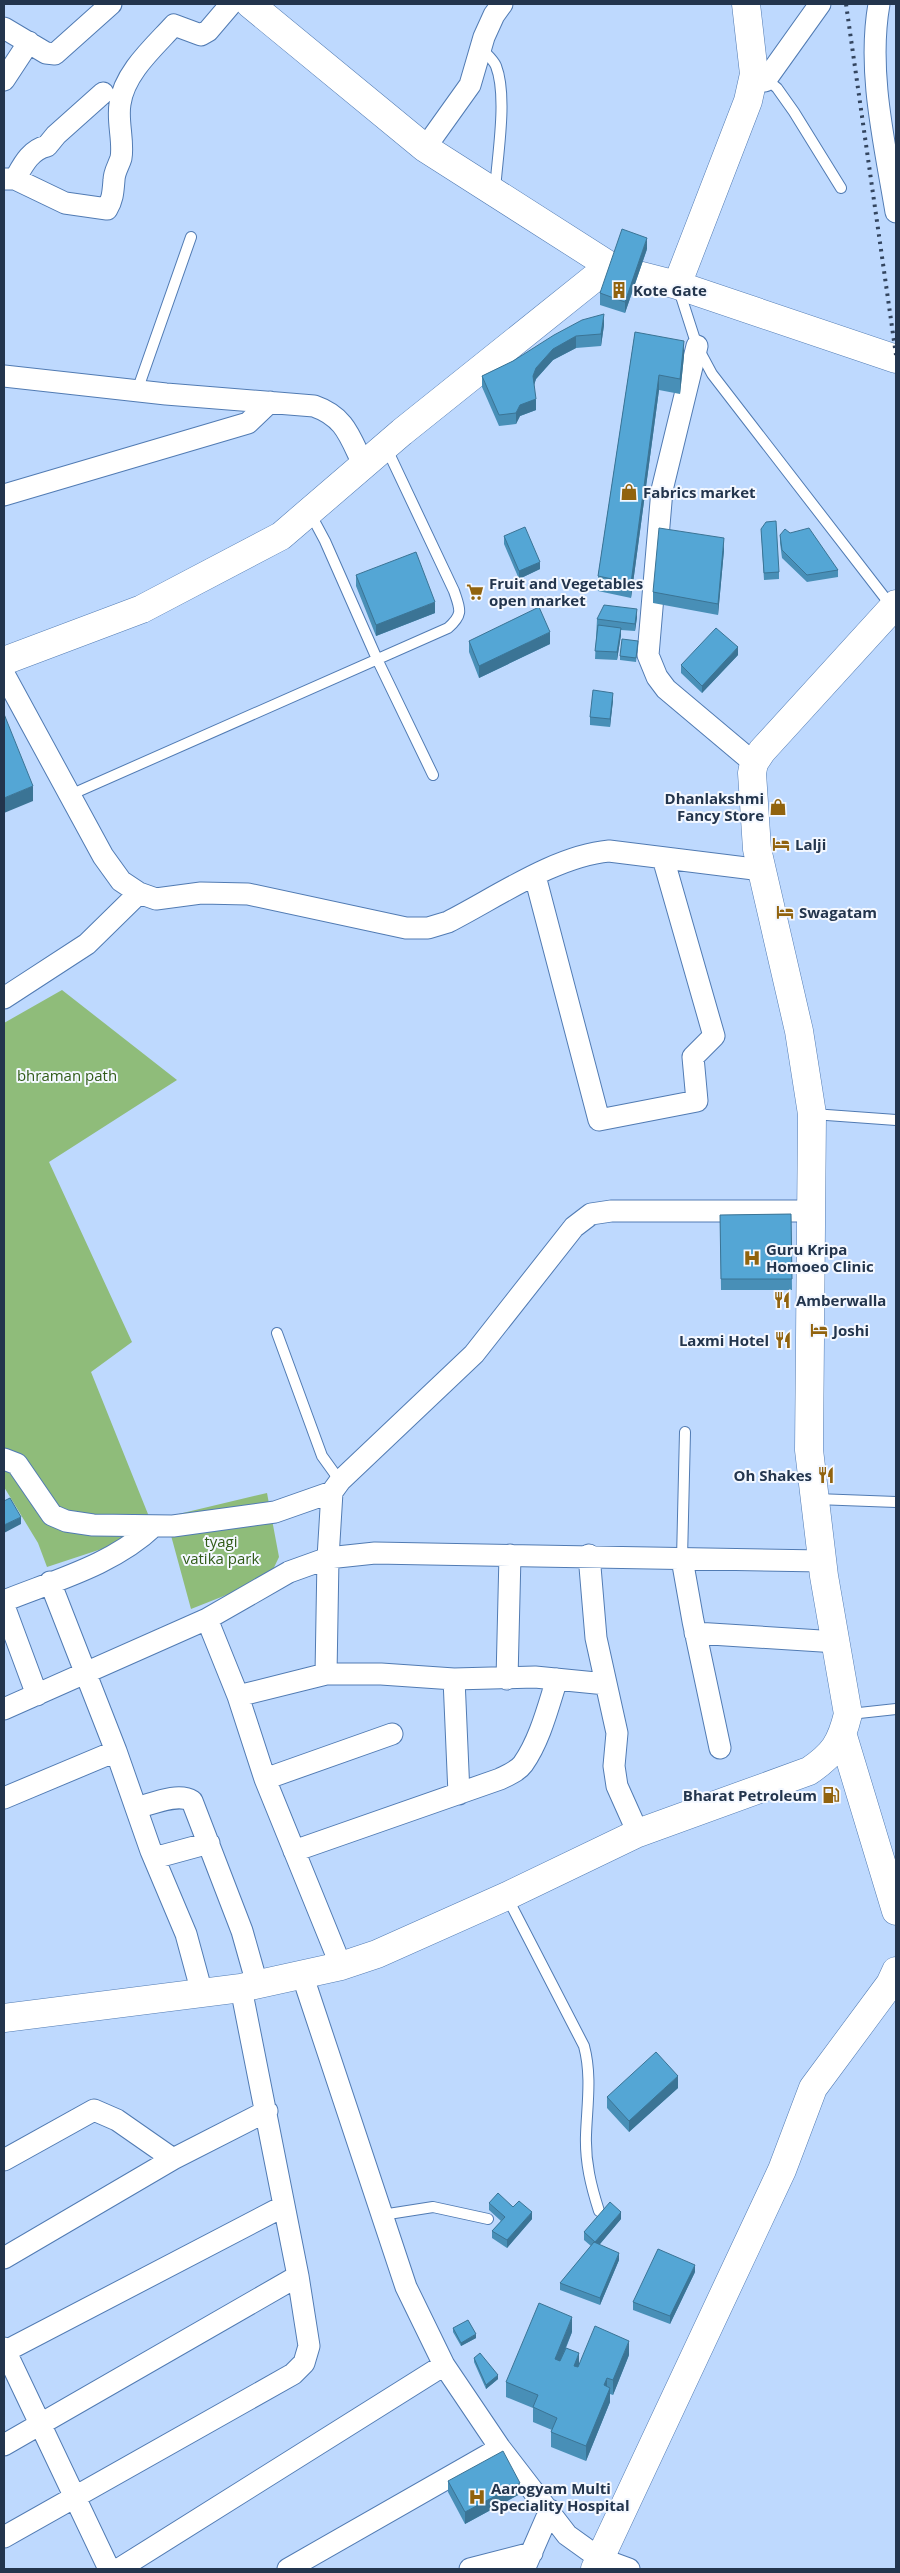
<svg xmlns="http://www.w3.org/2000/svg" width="900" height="2573" viewBox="0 0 900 2573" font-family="'Open Sans',sans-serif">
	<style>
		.green { fill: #8fbc7a }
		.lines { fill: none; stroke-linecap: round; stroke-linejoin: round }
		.lane-casing { stroke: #517bb3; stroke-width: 12 }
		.street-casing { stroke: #517bb3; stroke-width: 23 }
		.secondary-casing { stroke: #517bb3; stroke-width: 29 }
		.lane { stroke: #fff; stroke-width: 10 }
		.street { stroke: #fff; stroke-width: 21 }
		.secondary { stroke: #fff; stroke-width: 28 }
		.rail { stroke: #33455f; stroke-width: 4; stroke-dasharray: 2.5 5; stroke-linecap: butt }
		.wall { fill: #488fb7 }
		.shaded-wall { fill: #3b7495 }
		.building { fill: #54a6d5; stroke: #3b7495 }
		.labels { text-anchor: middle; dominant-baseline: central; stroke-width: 4; stroke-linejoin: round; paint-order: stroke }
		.poi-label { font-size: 15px; font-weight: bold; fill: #23354d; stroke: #f4f8ff; text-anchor: start }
		.park-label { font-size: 15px; fill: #305b17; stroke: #f4f8ff }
	</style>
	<rect width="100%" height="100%" fill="#bed9fe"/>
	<path class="green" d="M62,990L177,1080L49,1162L132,1342L91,1372L154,1529L144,1535L47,1567L38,1543L4,1487V1023Z
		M267,1493L279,1557L269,1578L191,1609L166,1517Z"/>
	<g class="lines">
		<g class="lane-casing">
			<path id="lane" d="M481,48C486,54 493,59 496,66C508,97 497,157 495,191
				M766,79L777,88L794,112L841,188
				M679,290L697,346L712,374L892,607
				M137,391L191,237
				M310,513L325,541L377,659L433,775
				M70,795L448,628C464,614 460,609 454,591L386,447
				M813,1114L896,1120
				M277,1333L322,1456L340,1481
				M816,1499L896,1502
				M682,1559L685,1432
				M850,1714L896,1709
				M507,1897L584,2046C592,2076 587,2105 586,2135C585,2162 591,2186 599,2211
				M382,2215L433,2207L488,2219"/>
		</g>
		<g class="street-casing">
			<path id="street" d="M879,4C867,72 885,145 896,212
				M4,28L46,53L55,54L111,4
				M4,80L29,42
				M765,81L820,4
				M425,148L470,85L484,37L494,15L502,4
				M4,179H15L65,203L107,209C113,199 113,191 114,180C114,172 119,165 121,158C124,142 117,121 120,104C124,73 154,47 174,25L201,35L208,31L231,4
				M15,179C23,165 30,150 47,146L56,135L103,93
				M697,346L662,490L648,655L657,677L666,689L754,763
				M4,376L166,394L314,406C346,417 350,438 364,466
				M4,495L248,423L270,402
				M4,674L103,856L121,881L139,893L156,899L201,893L248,894L406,928H428L448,922C497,897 555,856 609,851L762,870
				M535,876L599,1120L697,1101L693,1057L714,1036L663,858
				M4,998L87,944L139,893
				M4,1459L17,1464L52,1515L66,1521L93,1525L173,1526L275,1512L332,1492
				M589,1555L596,1638L617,1733L614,1766L617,1786L638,1833
				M682,1559L693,1621L720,1748
				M50,1582L116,1751L151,1851L186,1934L202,1993
				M4,1601C56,1580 113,1565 154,1526
				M4,1606L37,1695
				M207,1619L289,1572L328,1558L375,1553L822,1561
				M695,1633L837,1642
				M326,1674L328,1558L332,1492L340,1481L474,1354L574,1227L591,1214L611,1211H811
				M454,1679L535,1677L606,1684
				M507,1679L510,1555
				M238,1696L326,1674H381L454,1679L459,1794
				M4,1709L207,1619L238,1696L265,1779L341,1966
				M265,1779L392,1734
				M4,1798L116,1751
				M136,1808C152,1804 178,1792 192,1801L242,1931L257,1984
				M294,1851L500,1779C508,1775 518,1771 523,1764C540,1740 548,1707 557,1679
				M154,1858L209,1843
				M302,1974L406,2287L444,2365L500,2448L567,2535L599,2558L629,2569
				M4,2160L94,2110L117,2120L173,2159
				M4,2258L173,2159L267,2111
				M4,2348L109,2569
				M4,2352L284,2206
				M4,2445L298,2276
				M4,2537L293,2374L304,2363L309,2346L298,2276L241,1988
				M526,2565L550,2510
				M119,2569L444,2365
				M288,2569L500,2448
				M470,2569L532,2553"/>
		</g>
		<g class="secondary-casing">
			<path id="secondary" d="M250,4L425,148L613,268
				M638,275L677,285L896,359
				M677,285L748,101L754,74L746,4
				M4,661L142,609L281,536L402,432L608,267
				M843,1736L896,1911
				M4,2018L241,1988L341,1966L377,1954L507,1896L638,1833L809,1771C834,1754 841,1743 848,1714L824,1576L809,1450L812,1114L799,1031L757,849L752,773L754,763L762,751L896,604
				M595,2569L782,2170L813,2088L890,1984L896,1971"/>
		</g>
		<use href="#lane" class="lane"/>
		<use href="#street" class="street"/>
		<use href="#secondary" class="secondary"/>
		<path class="rail" d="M846,4L896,355"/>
	</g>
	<path class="wall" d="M647,249L625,313L600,305V293Z
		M604,325L601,346L576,348L553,360L536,379L534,385L536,410L520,416L516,424L499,426L482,387V376L513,361Z
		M635,332L684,356L680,394L659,390L631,598L598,591V576Z
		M761,529L779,572V579L764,580Z
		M780,535L838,570V577L807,582L782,558L780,543Z
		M504,536L540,569L519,579L504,544Z
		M724,550L718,615L653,603V592Z
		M356,575L435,613L376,636L356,586Z
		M637,617L635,631L621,630V635L617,660L595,659L597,619Z
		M469,641L550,644L479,678L469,652Z
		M638,645L636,662L620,660V656Z
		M738,655L702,693L681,673V665Z
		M613,700L610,727L590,725V717Z
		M791,1214L792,1290H721L720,1215Z
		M678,2088L629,2132L607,2108V2097Z
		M489,2203L513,2207L532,2219L507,2248L492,2238V2231L501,2221L489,2210Z
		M621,2219L599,2245L619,2260L600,2305L560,2290V2283L591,2246L584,2240V2232Z
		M695,2272L670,2324L633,2310V2302Z
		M453,2328L476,2338L461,2346L453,2332Z
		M572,2332L566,2348L579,2363L629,2355L613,2395L610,2394V2402L586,2461L551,2447V2432L552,2430L533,2422V2408L506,2397V2382Z
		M474,2358L498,2379L486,2389L474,2362Z
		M448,2481L520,2494L465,2524L448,2492Z"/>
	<path class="shaded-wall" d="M647,238V249L625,313V302Z
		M604,314V325L601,346V334Z
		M576,336V348L553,360L536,379L533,388V376L536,368L553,349Z
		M684,341V356L680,394V379Z
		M659,375V390L631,598V583Z
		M536,399V410L520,416L516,424V413L520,405Z
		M724,538V550L718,615V604Z
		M540,562V569L519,579V571Z
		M435,602V613L376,636V625Z
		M637,609V617L635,631V624Z
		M621,628V635L617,660V652Z
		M550,632V644L479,678V666Z
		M738,647V655L702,693V686Z
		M613,693V700L610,727V719Z
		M33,786V801L4,813V798Z
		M21,1517V1524L4,1533V1525Z
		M678,2076V2088L629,2132V2121Z
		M532,2212V2219L507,2248V2240Z
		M621,2212V2219L595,2250V2242Z
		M619,2253V2260L600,2305V2298Z
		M695,2265V2272L670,2324V2316Z
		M572,2317V2332L555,2373V2359Z
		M476,2334V2338L461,2346V2343Z
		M629,2341V2355L613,2395V2380Z
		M579,2353V2368L574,2366Z
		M498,2375V2379L486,2389V2385Z
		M607,2378V2392L604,2385Z
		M610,2388V2402L586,2461V2446Z
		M520,2483V2494L465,2524V2512Z"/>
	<path class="building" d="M622,229L647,238L625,302L600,293Z
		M604,314L601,334L576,336L553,349L536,368L533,376L536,399L520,405L516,413L499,415L482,376L513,361L554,335L582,320Z
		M635,332L684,341L680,379L659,375L631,583L598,576Z
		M776,521L779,572L764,573L761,529L766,522Z
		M525,527L540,562L519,571L504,536Z
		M659,528L724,538L718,604L653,592Z
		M809,528L838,570L807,575L782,550L780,535L785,529L790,533Z
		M416,552L435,602L376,625L356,575Z
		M604,605L637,609L635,624L597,619Z
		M539,607L550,632L479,666L469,641Z
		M598,625L621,628L617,652L595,651Z
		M716,628L738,647L702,686L681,665Z
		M622,639L638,641L636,658L620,656Z
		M593,690L613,693L610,719L590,717Z
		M4,714L33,786L4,798Z
		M791,1214L792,1279H721L720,1215Z
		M10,1498L21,1517L4,1525V1501Z
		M656,2052L678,2076L629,2121L607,2097Z
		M498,2193L513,2207L519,2201L532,2212L507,2240L492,2231L505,2217L489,2203Z
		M610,2202L621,2212L595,2242L584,2232Z
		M594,2242L619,2253L600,2298L560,2283Z
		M658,2249L695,2265L670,2316L633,2302Z
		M539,2303L572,2317L555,2359L560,2361L566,2348L579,2353L574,2366L578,2367L595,2326L629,2341L613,2380L607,2378L604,2385L610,2388L586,2446L551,2432L557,2418L533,2407L538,2395L506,2382Z
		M468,2320L476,2334L461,2343L453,2328Z
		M480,2353L498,2375L486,2385L474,2358Z
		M503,2451L520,2483L465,2512L448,2481Z"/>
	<defs>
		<g id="building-bare" transform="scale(1.35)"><path d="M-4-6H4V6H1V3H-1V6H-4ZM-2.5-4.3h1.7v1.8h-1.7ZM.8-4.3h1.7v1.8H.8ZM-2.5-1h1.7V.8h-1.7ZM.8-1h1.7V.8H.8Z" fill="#91630e" stroke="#f4f8ff" stroke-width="2.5" paint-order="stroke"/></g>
		<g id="shop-bare" transform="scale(1.35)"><path d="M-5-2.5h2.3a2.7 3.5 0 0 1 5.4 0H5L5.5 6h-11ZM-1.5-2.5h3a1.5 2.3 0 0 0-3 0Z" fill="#91630e" stroke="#f4f8ff" stroke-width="2.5" paint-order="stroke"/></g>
		<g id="supermarket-bare" transform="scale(1.35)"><path d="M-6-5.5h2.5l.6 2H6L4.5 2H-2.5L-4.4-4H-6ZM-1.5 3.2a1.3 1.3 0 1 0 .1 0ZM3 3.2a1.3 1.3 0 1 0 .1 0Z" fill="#91630e" stroke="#f4f8ff" stroke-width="2.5" paint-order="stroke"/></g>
		<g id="hotel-bare" transform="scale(1.35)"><path d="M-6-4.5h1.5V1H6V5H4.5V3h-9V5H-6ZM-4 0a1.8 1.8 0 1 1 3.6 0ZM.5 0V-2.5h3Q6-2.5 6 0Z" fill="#91630e" stroke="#f4f8ff" stroke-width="2.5" paint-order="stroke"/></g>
		<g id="hospital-bare" transform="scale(1.35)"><path d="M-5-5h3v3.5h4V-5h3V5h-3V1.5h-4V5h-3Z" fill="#91630e" stroke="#f4f8ff" stroke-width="2.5" paint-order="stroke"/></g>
		<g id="restaurant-bare" transform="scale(1.35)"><path d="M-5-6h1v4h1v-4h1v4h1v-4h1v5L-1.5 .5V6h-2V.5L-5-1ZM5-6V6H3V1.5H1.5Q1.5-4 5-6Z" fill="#91630e" stroke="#f4f8ff" stroke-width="2.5" paint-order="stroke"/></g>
		<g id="fuel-bare" transform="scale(1.35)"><path d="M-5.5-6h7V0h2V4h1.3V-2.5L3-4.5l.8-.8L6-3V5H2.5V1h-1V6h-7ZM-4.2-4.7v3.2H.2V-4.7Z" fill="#91630e" stroke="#f4f8ff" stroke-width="2.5" paint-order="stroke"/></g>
	</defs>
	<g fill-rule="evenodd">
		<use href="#building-bare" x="619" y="290"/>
		<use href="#shop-bare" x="629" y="492"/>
		<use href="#supermarket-bare" x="475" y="592"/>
		<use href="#shop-bare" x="778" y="807"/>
		<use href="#hotel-bare" x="781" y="844"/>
		<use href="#hotel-bare" x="785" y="912"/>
		<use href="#hospital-bare" x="752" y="1258"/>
		<use href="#restaurant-bare" x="782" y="1300"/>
		<use href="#hotel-bare" x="819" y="1330"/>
		<use href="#restaurant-bare" x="783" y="1340"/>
		<use href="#restaurant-bare" x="826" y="1475"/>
		<use href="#fuel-bare" x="831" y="1795"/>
		<use href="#hospital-bare" x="477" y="2497"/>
	</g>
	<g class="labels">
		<g class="poi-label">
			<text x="633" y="290">Kote Gate</text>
			<text x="643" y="492">Fabrics market</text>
			<text x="489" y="583">Fruit and Vegetables<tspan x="489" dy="17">open market</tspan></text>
			<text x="764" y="798" text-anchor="end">Dhanlakshmi<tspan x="764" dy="17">Fancy Store</tspan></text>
			<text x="795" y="844">Lalji</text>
			<text x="799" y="912">Swagatam</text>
			<text x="766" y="1249">Guru Kripa<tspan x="766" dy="17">Homoeo Clinic</tspan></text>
			<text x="796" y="1300">Amberwalla</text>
			<text x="833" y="1330">Joshi</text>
			<text x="769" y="1340" text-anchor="end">Laxmi Hotel</text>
			<text x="812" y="1475" text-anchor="end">Oh Shakes</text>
			<text x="817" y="1795" text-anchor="end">Bharat Petroleum</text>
			<text x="491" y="2488">Aarogyam Multi<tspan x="491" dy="17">Speciality Hospital</tspan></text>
		</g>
		<g class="park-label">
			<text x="67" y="1075">bhraman path</text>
			<text x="221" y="1541">tyagi<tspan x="221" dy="17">vatika park</tspan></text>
		</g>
	</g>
	<rect width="900" height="2573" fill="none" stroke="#23354d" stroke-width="10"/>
</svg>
